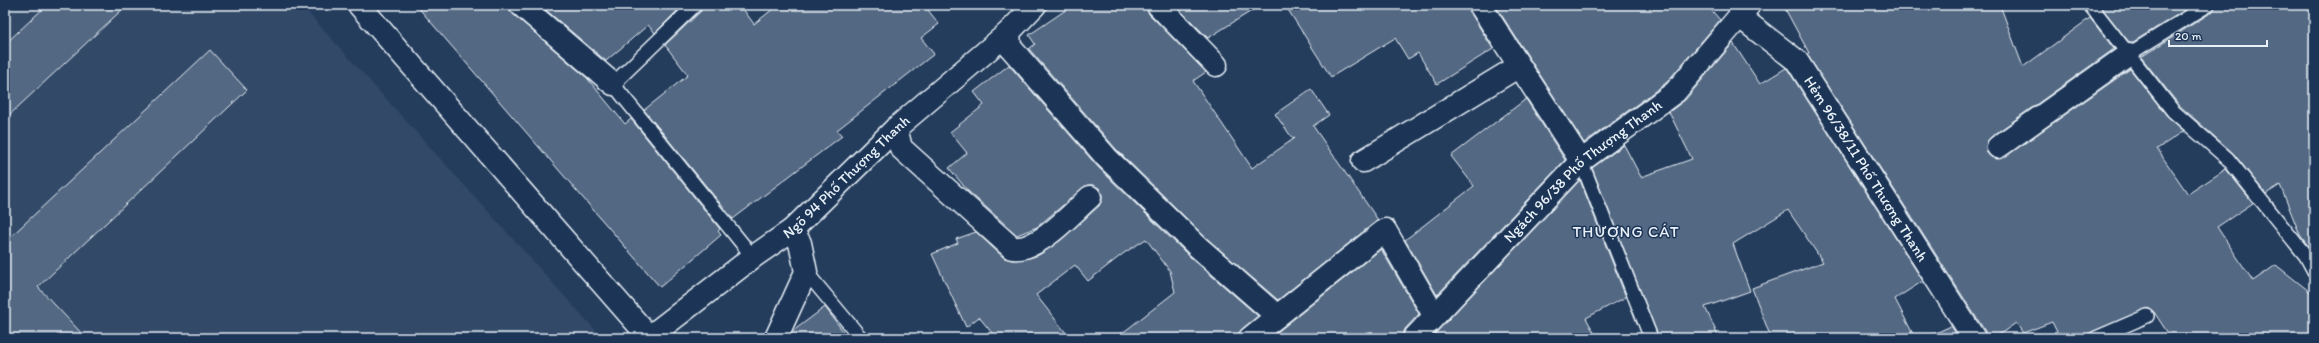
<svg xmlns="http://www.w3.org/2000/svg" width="2319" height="343" viewBox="0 0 2319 343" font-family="Itim,sans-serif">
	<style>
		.built { fill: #334a68 }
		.building { fill: #536782; stroke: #e8f1f8 }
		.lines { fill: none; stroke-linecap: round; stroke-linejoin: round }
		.service-casing { stroke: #e8f1f8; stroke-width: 16 }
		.minor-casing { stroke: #e8f1f8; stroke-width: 25 }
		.tertiary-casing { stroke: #e8f1f8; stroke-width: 25 }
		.service { stroke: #1d3557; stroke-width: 13 }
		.minor { stroke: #1d3557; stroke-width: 22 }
		.tertiary { stroke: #1d3557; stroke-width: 22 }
		.labels { text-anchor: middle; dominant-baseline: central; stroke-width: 3; stroke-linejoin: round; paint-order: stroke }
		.street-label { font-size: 15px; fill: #e8f1f8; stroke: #1d3557 }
		.neighbourhood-label { font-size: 16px; letter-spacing: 1px; fill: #e8f1f8; stroke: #1d3557 }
	</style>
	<rect width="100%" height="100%" fill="#253d5d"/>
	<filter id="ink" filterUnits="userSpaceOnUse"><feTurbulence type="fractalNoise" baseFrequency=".025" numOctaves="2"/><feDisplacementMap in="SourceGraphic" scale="8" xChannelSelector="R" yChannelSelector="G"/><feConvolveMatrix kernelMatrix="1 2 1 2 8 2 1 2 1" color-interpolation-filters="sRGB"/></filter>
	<g filter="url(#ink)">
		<path class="built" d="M5,5H301L598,333L593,338H5Z"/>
		<path class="building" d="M47,5H127L5,119V44Z
			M416,5H509L513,14L587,78L625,124L631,119L720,229L718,231L721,235L660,287Z
			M540,5H683L655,33L648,25L606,61Z
			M703,5H740L754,24L778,5H924L939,24L921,38L934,54L837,130L842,136L733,219L644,110L688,75L665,45L701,11Z
			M1073,5H1146L1149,14L1206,72L1193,81L1252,168L1295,138L1293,139L1275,114L1311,89L1329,115L1313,126L1378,220L1278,300L1205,237L1116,149L1029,49L1035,44L1029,35Z
			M1175,5H1261L1208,38Z
			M1285,5H1468L1470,12L1493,49L1437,84L1418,53L1408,59L1395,38L1331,77Z
			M1495,5H1707L1720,20L1666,83L1584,143Z
			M1783,5H2000L2023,67L2090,18L2114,49L1991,137L1987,142L1988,154L1993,158L2005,157L2130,69L2167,116L2184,131L2157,149L2188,194L2226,169L2253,203L2217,227L2253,281L2276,265L2314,295V338H2171L2154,312L2148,308L2078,338H2060L2052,322L2023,333L2016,323L1994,338H1986L1985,331L1807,54L1809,53Z
			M2106,5H2193L2133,42H2129L2102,8Z
			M2216,5H2314V254L2300,235L2280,185L2266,194L2233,153L2179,105L2141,57L2212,12Z
			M1733,43L1760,84L1786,68L1788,70L1923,281L1895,299L1915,338H1771L1752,288L1823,262L1788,210L1733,244L1750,291L1705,307L1719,338H1659L1592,168L1624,145L1641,177L1692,159L1669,112L1685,100Z
			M210,50L247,90L38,287L86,338H5V242Z
			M1009,65L1098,167L1188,255L1258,316L1242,329L1238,338H1116L1175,292L1170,271L1146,239L1124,253L1088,281L1075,265L1036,295L1070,338H996L979,317L966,327L932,254L958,243L956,239L976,232L1004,258L1012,260L1026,259L1039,255L1061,240L1099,206L1102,200V194L1099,188L1093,185H1087L1037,227L1017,235L968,191L949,168L967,153L950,132L984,105L974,92Z
			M1526,99L1565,160L1437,295L1405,240L1474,186L1451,156Z
			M1580,180L1626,297L1586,318L1597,338H1431Z
			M1381,249L1419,314L1405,329L1402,338H1270Z
			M825,307L848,338H790L793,331Z
			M1951,326L1959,338H1925Z"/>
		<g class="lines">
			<g class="service-casing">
				<path id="service" d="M695,5L613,84L753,257
					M2090,5L2173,111L2228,159L2306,256L2314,271
					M2129,54L2208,5
					M1581,161L1651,338
					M806,272L861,338
					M2096,338L2147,316"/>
			</g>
			<g class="minor-casing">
				<g id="minor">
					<path d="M359,5L649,337"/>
					<path d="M521,5L613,84"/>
					<path d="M1158,5L1216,65"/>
					<path d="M1480,5L1581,161"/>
					<path id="s1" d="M1740,17L1797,61L1974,338"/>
					<path d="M1009,32L1010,47L1107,158L1197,246L1277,316"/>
					<path d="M896,128L901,148L1012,248C1038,252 1072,213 1090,197"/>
					<path d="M1998,147L2129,54"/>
					<path d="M1363,161L1519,66"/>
					<path d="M776,338L806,272L800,243L792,230"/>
					<path d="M1250,338L1385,230L1434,315"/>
					<path id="s2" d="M1414,338L1581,161L1675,92L1749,5"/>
				</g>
			</g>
			<g class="tertiary-casing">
				<g id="tertiary">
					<path id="s3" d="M648,338L753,257L792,230L896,128L1009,32L1035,5"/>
				</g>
			</g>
			<use href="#service" class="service"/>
			<use href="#minor" class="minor"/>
			<use href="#tertiary" class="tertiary"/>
		</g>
	</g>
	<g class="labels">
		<g class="street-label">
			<text stroke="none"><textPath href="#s1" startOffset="200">Hẻm 96/38/11 Phố Thượng Thanh</textPath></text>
			<text stroke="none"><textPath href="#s2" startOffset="238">Ngách 96/38 Phố Thượng Thanh</textPath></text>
			<text stroke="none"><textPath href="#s3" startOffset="256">Ngõ 94 Phố Thượng Thanh</textPath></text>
		</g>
		<g class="neighbourhood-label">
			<text x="1626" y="231">THƯỢNG CÁT</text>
		</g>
	</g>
	<rect width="2319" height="343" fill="none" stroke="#1d3557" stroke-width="20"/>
	<rect x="10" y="10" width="2299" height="323" fill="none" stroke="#e8f1f8" stroke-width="1.5" filter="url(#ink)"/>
	<path d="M2169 40v6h98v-6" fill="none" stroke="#e8f1f8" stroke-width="2"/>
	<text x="2175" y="40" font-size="12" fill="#e8f1f8" stroke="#1d3557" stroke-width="3" paint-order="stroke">20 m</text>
</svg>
